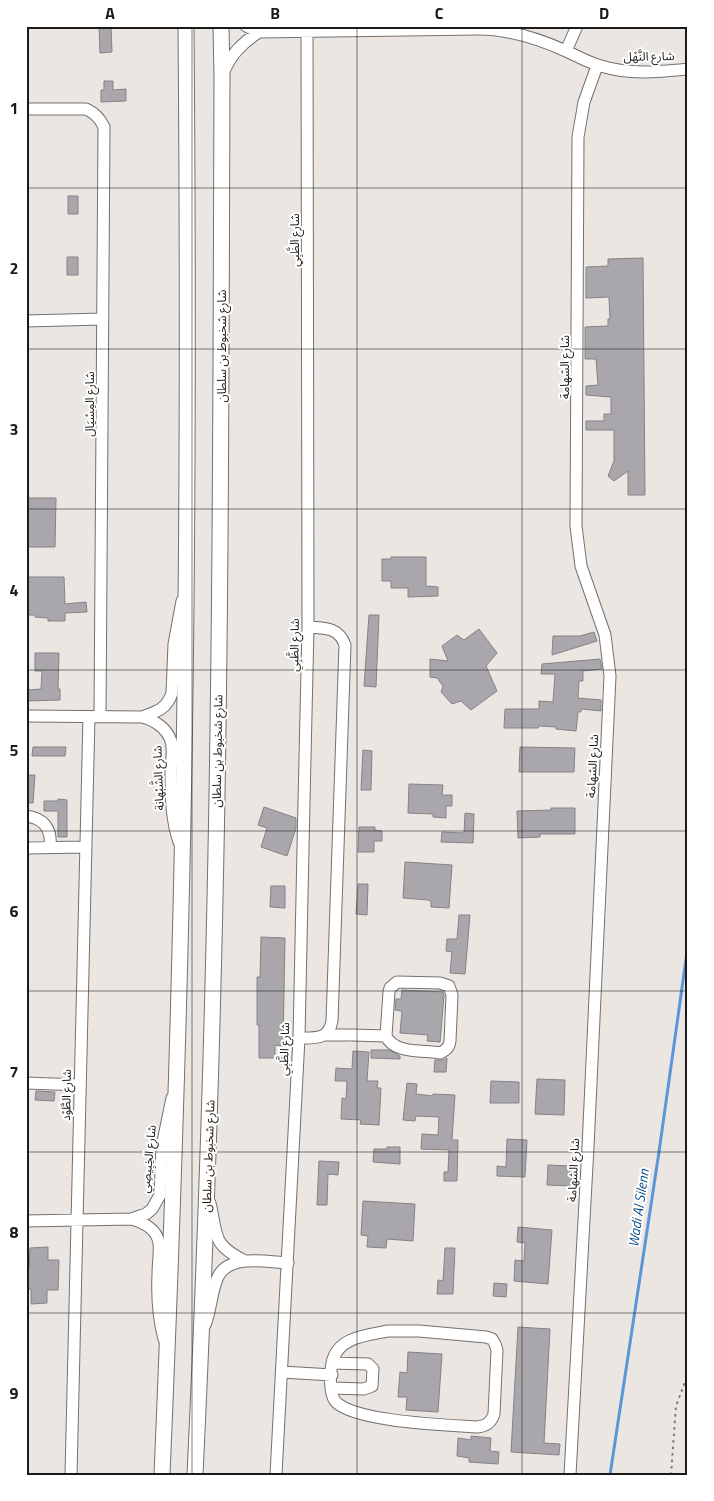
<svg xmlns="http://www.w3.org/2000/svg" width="714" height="1501" viewBox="0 0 714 1501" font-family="'Titillium Web','Noto Sans Arabic',sans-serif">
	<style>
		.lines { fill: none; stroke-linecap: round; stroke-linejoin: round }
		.stream { stroke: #5a96d9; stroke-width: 3 }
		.building { fill: #a9a7ac; stroke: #858287 }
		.minor-casing { stroke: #74706d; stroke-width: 13 }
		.major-casing { stroke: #74706d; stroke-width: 17 }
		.path { stroke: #7a7774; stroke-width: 2; stroke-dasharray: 2.5 4; stroke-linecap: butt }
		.minor { stroke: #fff; stroke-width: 11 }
		.major { stroke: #fff; stroke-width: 15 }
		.grid { fill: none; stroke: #1b1a18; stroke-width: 1; stroke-opacity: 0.55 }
		.labels { text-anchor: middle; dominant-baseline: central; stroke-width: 4; stroke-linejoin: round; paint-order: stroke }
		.street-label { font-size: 12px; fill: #1b1a18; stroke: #fff }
		.water-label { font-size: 14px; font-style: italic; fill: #054986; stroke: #fff }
		.neatline { fill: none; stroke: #1b1a18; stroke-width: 2 }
		.grid-label { font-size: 16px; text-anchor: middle; font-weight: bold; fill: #1b1a18 }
	</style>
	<rect width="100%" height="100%" fill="#ebe6e2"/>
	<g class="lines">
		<path class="stream" d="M610,1475L659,1152L688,945"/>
	</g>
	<path class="building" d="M99,26H111L112,52L100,53Z
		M104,81H113V90L126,89V101L101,102V90H104Z
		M68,196H78V214H68Z
		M67,257H78V275H67Z
		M643,258L645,495H628V471L614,481L608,476L614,461V430H586V421H604V414H611V397L586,395V386L598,385L596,359H585V327L608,326V319H610L609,297L586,298V267L608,266V259Z
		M26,498H56L55,547H26Z
		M391,557H426V586L438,587V596L408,597V588H391V581H382V559H391Z
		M26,577H64L65,604L86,602L87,612L65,613V621H48V618L35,617V615H26Z
		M369,615H379L376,687L364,686Z
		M479,629L497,653L486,666L497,691L471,710L461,701L452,704L441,692L443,686L437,678L430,677V659L448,661L442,646L457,635L464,640Z
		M594,632L597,641L552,655L553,636H580Z
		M35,653H59L58,689H60V700L26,701V690L41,689L42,671H35Z
		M600,659L602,669L583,671V681H579L578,698L601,700V711L581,709V712H578L576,731L556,729V727L539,726L538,728H504L505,709H539V701L553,702L555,674H541L542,664Z
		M33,747H66L65,756H32Z
		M520,747L575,748L574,772H519Z
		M363,750L372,751L371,790H361Z
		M26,775H35L33,803H26Z
		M409,784L443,785L442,795H452V806H446V818L433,817V814L408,813Z
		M58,799L67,800V837H58V811H44V801H58Z
		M264,807L296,818V828L287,856L261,847L267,828L258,825Z
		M551,808H575V834H540V837L518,838L517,811L551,810Z
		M465,813L474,814L473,843L441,842L442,832L464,833Z
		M359,827H375V830L382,831V841H374V852H358Z
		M405,862L452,865L449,908L431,907V901L428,900L403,898Z
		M358,884H368L367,915L356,914Z
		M271,886H285V908L270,907Z
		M459,915H470L465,974L450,973L452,952L446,951L447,939H457Z
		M261,937L285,938L283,1046L275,1045V1058H259V1025H257V977H260Z
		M402,990L443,992L444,996L440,1042L427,1041L428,1035L400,1033L402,1011L395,1010L396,999H401Z
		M371,1050H389L400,1056V1059L371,1058Z
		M353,1051L369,1052L367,1081H378L377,1088H381L379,1125L360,1124L361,1120L341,1119L342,1098L346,1099L347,1081H335L336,1068L352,1069Z
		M447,1058L446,1072H434L435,1060H443Z
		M537,1079L565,1080L564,1115L535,1114Z
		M491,1081L519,1082V1103H490Z
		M407,1083L417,1084L416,1094L433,1096V1094L455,1095L452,1140H458L457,1181H444V1172H448L449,1150L421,1149L422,1134L438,1135L439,1117L416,1116L415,1121L403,1120Z
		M36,1091L55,1092L54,1101L35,1100Z
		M507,1139L527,1140L525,1177L497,1176V1166L506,1167Z
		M387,1147H400V1164L373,1162L374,1149H387Z
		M319,1161L339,1162L338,1175L328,1174L327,1205H317Z
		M548,1165L572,1166L571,1186L547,1185Z
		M363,1201L415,1204L413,1241L387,1239L386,1248L367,1247L368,1236L361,1235Z
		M518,1227L552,1230L548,1284L514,1281L515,1260L524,1261L525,1243L517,1242Z
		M48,1247V1260H59L58,1290H47V1303L31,1304V1289H26V1269H29L30,1248Z
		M445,1248H455L453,1294H437L438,1280L443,1281Z
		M494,1283L507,1284L506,1297L493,1296Z
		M518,1327L550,1329L544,1443L560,1444L559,1455L511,1452Z
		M408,1352L442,1354L438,1412L406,1410L407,1397H398L400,1372L407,1373Z
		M471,1436L491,1438L490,1451L499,1452L498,1464L469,1462V1458L457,1456L458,1438L471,1440Z"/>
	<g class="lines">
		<g class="minor-casing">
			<path id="minor" d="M246,26L259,32L478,29C509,29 537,38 566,51C577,56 589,63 601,66C630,75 658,72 688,69
				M566,51L577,26
				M223,74C230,55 242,43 259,32
				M26,109H86C95,113 100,118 104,127L100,717
				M26,321L103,319
				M26,716L142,717C154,720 167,728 171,741C174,750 171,763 171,772C171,795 171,819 179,842
				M142,717C156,712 167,709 172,693L174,644L182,601
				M26,816C44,818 52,829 50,847
				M26,848L86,847
				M397,982L440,983L449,986L452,995L450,1041C449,1048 446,1050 440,1053C423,1050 394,1054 386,1036L389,992L390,988Z
				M324,1035H349
				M352,1035L386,1036
				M299,1038C314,1038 329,1040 332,1021L345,645C339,627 324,628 308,627
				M26,1083L80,1085
				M210,1203C218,1236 211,1244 245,1261
				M131,1219L146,1214L152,1209L160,1195L162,1146L172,1098
				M26,1221L131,1219C142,1222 157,1229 159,1243C160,1252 158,1264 158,1274C157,1296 158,1317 164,1339
				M205,1325C211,1310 211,1294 217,1279C227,1253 266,1262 288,1263
				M388,1331H419L486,1337L492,1339L495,1344L497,1350L494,1414C491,1423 486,1426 477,1427C448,1425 353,1422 335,1401C329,1392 330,1373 332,1363C337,1337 367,1335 388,1331Z
				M282,1372L332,1375
				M331,1388L364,1389L372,1386L373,1369L368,1364L332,1363
				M71,1475L89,717
				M276,1475L299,1038L304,802L308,627L307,26
				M570,1475L588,1147L610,676L605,635L581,566L576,526L578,137L584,102L597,66"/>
		</g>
		<g class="major-casing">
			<path id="major" d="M162,1475C172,1237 180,999 184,762C188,516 188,271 186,26
				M195,1475C204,1283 211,1091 215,899C221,625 221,351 222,77L221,26"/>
		</g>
		<path class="path" d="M671,1475L676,1406L688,1374"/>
		<use href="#minor" class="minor"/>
		<use href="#major" class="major"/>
	</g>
	<path class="grid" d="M192,26V1475M357,26V1475M522,26V1475M26,188H688M26,349H688M26,509H688M26,670H688M26,831H688M26,991H688M26,1152H688M26,1313H688"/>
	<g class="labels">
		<g class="street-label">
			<text transform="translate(649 56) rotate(-1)">شارع النَّهْل</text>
			<text transform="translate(294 240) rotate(-90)">شارع الظَّبِي</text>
			<text transform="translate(221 346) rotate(-90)">شارع شخبوط بن سلطان</text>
			<text transform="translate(564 367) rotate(-90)">شارع الشهامة</text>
			<text transform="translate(89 404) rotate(-90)">شارع المِسْيَال</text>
			<text transform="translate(294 645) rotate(-89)">شارع الظَّبِي</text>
			<text transform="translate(217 751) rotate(-89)">شارع شخبوط بن سلطان</text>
			<text transform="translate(592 766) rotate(-87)">شارع الشهامة</text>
			<text transform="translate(158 778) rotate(-92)">شارع الشَّبْهانة</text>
			<text transform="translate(284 1049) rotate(-88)">شارع الظَّبِي</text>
			<text transform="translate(66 1095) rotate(-89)">شارع الطَّوْد</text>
			<text transform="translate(208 1156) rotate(-88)">شارع شخبوط بن سلطان</text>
			<text transform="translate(148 1159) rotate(-84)">شارع الخِبِيصِي</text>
			<text transform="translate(573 1170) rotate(-87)">شارع الشهامة</text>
		</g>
		<g class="water-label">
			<text transform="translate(638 1208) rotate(-82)">Wadi Al Silenn</text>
		</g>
	</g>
	<rect width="714" height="1501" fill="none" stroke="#ffffff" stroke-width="55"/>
	<rect x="28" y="28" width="658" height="1446" class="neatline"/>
	<g class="grid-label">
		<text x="110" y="19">A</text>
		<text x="275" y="19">B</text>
		<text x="439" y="19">C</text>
		<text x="604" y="19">D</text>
		<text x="14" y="114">1</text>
		<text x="14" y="274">2</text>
		<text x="14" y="435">3</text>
		<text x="14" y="596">4</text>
		<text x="14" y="756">5</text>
		<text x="14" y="917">6</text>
		<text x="14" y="1078">7</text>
		<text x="14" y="1238">8</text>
		<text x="14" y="1399">9</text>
	</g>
</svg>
